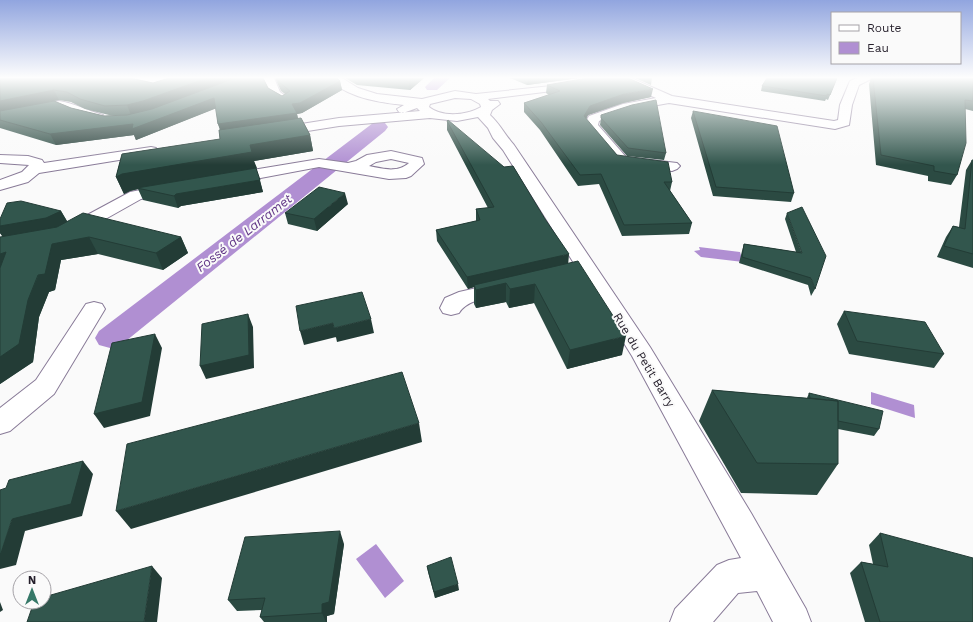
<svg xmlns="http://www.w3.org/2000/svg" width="973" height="622" viewBox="0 0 973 622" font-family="'Work Sans',sans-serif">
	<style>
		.water { fill: #b08fd2 }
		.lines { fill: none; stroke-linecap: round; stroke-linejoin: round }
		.canal { fill: #b08fd2; fill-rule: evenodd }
		.minor-casing { stroke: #897b98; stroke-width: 2 }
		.minor { fill: #fff; fill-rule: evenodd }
		.wall { fill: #2b4a42; fill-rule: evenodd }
		.shaded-wall { fill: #233c36 }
		.building { fill: #32564d; stroke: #233c36 }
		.labels { text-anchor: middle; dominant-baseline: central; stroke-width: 4; stroke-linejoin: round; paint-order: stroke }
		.street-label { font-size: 12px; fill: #251f2b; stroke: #fafafa }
		.water-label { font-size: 13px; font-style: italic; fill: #613686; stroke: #fafafa }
	</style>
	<rect width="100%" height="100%" fill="#fafafa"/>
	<path class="water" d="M699,247L740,252L743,262L701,257L694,251L700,250Z
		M871,392L914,405L915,418L871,404Z
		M376,544L404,581L385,598L356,559Z"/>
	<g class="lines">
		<path class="canal" d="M434,78H450L437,90H427L425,87Z
			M379,122L385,123L388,127L385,131L121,345L110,348L99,345L95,338L99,331L373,123Z"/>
		<g class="minor-casing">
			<path id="minor" d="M263,78H274L280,92L291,100L289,103C274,106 267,90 263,78Z
				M329,78H342L358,88L377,94L422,99L455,91L476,94L580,83L582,85L580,87L576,88L488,99L490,101H498L500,104L492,110L490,115C500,124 505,135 514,145L650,347L751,513L806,609L811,622H773L757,591L738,593L713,622H670L675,609L717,565L729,560L741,558L632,356L503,150L493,138L488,128L478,117L457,121L430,118L339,126L276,136L271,135L269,132L271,129L276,128L339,118L420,111L417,108L403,113L399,112L397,109L404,105C381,103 344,97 329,78ZM455,98L471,99L480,104L481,107C467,115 443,118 429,107L430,104Z
				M620,78H631L672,96L834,121L838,120L840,105L850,81L857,78H873L859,85L852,105L849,125L835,129L669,103L630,110L599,121L598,125L626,157L677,163L680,166L677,169L672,171L617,164L584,125L589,116L623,104L656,98L623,83Z
				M59,101C74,103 88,111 103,115L105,118L99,122L76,116L59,109L0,121V113Z
				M151,147L156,148L158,151L156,154L39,173L28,182L0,190V180L22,172L29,165L0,163V155L28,156L42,160L44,163Z
				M391,151L422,158L424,164L411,176L406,178L389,179L319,167L228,184L222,182L220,179L222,176L228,174L319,159L348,163L356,161L367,155ZM391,159L409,163C397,173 384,169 369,166L376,162Z
				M171,184L177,186L179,189L177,192L141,199L77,235L71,236L65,235L62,231L65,227L130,192Z
				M503,282L510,283L513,288L510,293C494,297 468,298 459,313L451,315L443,313L440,308L445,298L459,292Z
				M94,302L102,304L105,309L54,394L10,431L0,434V408L36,380L86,304Z"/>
		</g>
		<use href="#minor" class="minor"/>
	</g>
	<path class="wall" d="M0,78H130L153,83L169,78H263L268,88L282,96L285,94L281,91L275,78H337L340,81L342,90L302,113L297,114L298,119L301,118L310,135L313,151L254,161L263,192L181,206L178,208L143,200L138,189L130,191L124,194L116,177L122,154L220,139L219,130H220L218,124L216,108L136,140L134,135L56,145L0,128ZM221,84L152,109L138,113L147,111ZM59,100L71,102L85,109L109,115H130H127L104,116L71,108L54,101L15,108Z
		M345,78H424L410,90L357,85Z
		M510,78H579L527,85Z
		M635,78H652L651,85Z
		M837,78L828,100L826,99L825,101L761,91L762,86Z
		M871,78L895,79V78H973V111L965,109L957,175L951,185L928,181V176L876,165L869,84Z
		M547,85L651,97L623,103L588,115L586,119L617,155L672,182L670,191L692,223L689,234L622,236L599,184L578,186L540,130L524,112V103L549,95L546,93Z
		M693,111L794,193L791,202L713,196L691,118Z
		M601,118L666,153L664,160L627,156L600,125Z
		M447,121L568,263L622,355L567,369L534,303L509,308L506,302L476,308L474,304V287L468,289L437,241L436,230L476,221V209L488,208L447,130Z
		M972,160H973V268L937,257L946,237L953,226L959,227L966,170Z
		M348,204L317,231L288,224L285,213Z
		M61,211L67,221L181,237L188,253L163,270L98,254L61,260L55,290L49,292L39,317L33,362L0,384V237H3L0,233V219Z
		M787,213L815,289L811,296L808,285L739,263L742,251L744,244L796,252L785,219Z
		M844,311L944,354L934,368L849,354L837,324Z
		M712,390L807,398L809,393L879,429L874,436L838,429V464L817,495L741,493L699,421Z
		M880,533L973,622H865L850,573L861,562L873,564L869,545Z
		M344,544L334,614L327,616V622H264L260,617L262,610L237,611L228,600Z
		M427,566L459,590L435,598L428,572Z"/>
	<path class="shaded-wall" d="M207,78H239L220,84L147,111L131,115L127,105Z
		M412,78H424L410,90L409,81Z
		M532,78H579L527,85L528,79Z
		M340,81L342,90L302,113L297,114L299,123L222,134L218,124L292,104Z
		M653,89L651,97L623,103L588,115L583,125L584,116L590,106L624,94Z
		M54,90L59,100L0,111V101Z
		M214,98L217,108L136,140L134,135L56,145L50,134Z
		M310,135L313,151L254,161L257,168L137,188L138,189L130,191L124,194L116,177L122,174L250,145Z
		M260,180L263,192L181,206L178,208L174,196L176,194Z
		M345,193L348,204L317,231L314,219Z
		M61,211L68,223L54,231L5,240L0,233V226Z
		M89,237L98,254L61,260L55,290L49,292L39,317L33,362L0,384V357L28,300L52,244Z
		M181,237L188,253L163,270L156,253Z
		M6,252L0,273V254Z
		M569,254L568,266L474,285V287L468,289L467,277Z
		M506,283V302L476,308V290Z
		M535,284L534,303L509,308L510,289Z
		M248,314L253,327L254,368L206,379L200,366Z
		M371,319L374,333L337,342L334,328Z
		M333,323L336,337L304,345L300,331Z
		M155,334L162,348L150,416L104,428L94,414Z
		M626,336L622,355L567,369L570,350Z
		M419,423L422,442L131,529L116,511Z
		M83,461L93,474L82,516L25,531L16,565L0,569V554L12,519Z
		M340,531L344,544L334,614L327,616V622H326L322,613V604Z
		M152,566L162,578L157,622H144Z
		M458,584L459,590L435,598L434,592Z
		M0,602L3,610L0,612Z"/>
	<path class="building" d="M0,78H130L153,83L169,78H207L143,101L127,105L105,106L80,99L67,92L54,90L0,101Z
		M238,78H263L268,88L282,96L290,91L279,82L277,78H337L340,81L300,103L292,104L297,113L218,124L214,98L132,129L133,124L50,134L0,120V111L54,101L71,108L104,116L127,115L152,109L227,81Z
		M380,78H412L409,81Z
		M588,78H628L653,89L624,94L590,106L584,116L617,155L668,162L672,182H664L692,223L624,225L601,174L580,175L541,122L524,103L560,91L547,85Z
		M767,78H837L830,95L827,94V96L762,86Z
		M873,78H891L900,80V78H973V101L965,100L966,143L957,175L934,171V166L881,155Z
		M656,100L666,153L628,148L601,118V115L632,105Z
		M693,111L777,126L794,193L716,187Z
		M301,118L310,135L250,145L252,152L122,174L116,177L122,154L220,139L219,130Z
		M448,120L504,167L513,166L545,219L569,254L467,277L436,230L480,220L476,209L494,207L447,121Z
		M972,160H973V254L944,246L953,226L965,229Z
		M256,168L260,180L176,194L174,196L137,188Z
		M319,187L345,193L314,219L285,213Z
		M21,201L61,211L46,218L0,226V219L7,203Z
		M802,207L826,256L815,289L811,278L742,257L744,244L802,253L787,213Z
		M83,213L181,237L156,253L89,237L52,244L45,274L38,275L28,300L19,344L0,357V268L6,252L0,254V237L57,227Z
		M578,261L626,336L570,350L535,284L510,289L506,283L476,290L474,285Z
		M362,292L371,319L334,328L333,323L300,331L296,306Z
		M844,311L925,322L944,354L857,341Z
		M248,314L249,355L200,366L202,324Z
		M155,334L142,402L94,414L112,343Z
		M402,372L419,423L116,511L127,444Z
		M712,390L838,401V464L757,463Z
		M809,393L883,411L879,429L838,421V401L810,398Z
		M83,461L71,504L12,519L1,553L0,554V490L6,488L9,480Z
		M340,531L329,602L322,604V613L260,617L265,598L228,600L245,537Z
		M880,533L973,558V622H880L861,562L888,567Z
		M451,557L458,584L434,592L427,566Z
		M152,566L144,622H27L34,602H44V597Z"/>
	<linearGradient id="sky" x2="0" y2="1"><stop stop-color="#91a5df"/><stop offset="0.47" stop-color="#fdfdfd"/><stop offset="1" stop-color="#fdfdfd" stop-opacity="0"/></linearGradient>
	<rect width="973" height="165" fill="url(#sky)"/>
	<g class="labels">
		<g class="street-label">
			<text transform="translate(644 360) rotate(59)">Rue du Petit Barry</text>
		</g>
		<g class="water-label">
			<text transform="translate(244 233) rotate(-38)">Fossé de Larramet</text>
		</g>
	</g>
	<rect x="831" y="12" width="130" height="52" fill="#fafafa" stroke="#a5a2a7"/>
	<rect x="839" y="25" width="20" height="6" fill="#ffffff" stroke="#a5a2a7"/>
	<text x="867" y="32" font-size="12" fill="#251f2b">Route</text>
	<rect x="839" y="42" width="20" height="12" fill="#b08fd2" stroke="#a5a2a7"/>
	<text x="867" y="52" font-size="12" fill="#251f2b">Eau</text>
	<g transform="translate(32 590)"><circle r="19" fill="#fafafa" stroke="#a5a2a7"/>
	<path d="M0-3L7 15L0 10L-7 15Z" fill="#367868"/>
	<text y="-6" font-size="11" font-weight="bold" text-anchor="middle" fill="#251f2b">N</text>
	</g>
</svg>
